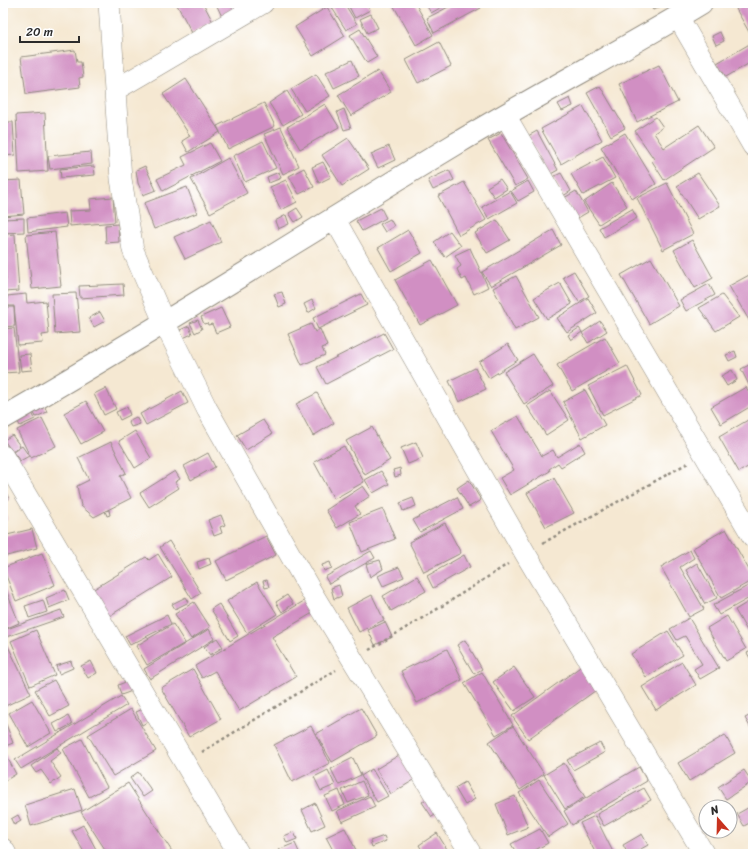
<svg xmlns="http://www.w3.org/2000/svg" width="756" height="857" viewBox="0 0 756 857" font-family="Sriracha,sans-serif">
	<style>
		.building { fill: #d18fc3 }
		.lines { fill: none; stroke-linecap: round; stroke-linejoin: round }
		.minor-casing { stroke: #908a7e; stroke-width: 22 }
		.tertiary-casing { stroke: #908a7e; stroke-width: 24 }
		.path { stroke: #908a7e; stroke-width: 2.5; stroke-dasharray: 3 3; stroke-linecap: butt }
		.minor { stroke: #fff; stroke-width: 21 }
		.tertiary { stroke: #fff; stroke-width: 22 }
	</style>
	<rect width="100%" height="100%" fill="#fff"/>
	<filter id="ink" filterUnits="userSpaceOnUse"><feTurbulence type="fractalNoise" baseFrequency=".025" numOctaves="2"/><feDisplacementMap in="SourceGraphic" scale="8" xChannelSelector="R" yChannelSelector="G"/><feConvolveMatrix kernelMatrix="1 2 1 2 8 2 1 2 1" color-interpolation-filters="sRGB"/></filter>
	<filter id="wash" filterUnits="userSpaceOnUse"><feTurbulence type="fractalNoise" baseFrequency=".012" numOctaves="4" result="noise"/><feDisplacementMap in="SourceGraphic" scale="16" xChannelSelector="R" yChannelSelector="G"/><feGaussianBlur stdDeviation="0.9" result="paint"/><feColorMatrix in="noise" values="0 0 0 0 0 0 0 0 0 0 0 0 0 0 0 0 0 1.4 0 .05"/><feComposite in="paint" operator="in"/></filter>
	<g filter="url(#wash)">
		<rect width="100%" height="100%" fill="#f5e8d2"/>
		<g id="blocks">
			<path class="building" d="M176,3H203L213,22L192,33Z
				M224,3H255L224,21L217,6Z
				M329,3H344L357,24L346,30Z
				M347,3H367L370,10L355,18Z
				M392,3H415L433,35L416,45Z
				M425,3H449L431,13Z
				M456,3H478L481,8L434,33L427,18Z
				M649,3H664L665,4L653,10Z
				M746,3H753V39L736,9Z
				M327,7L345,36L313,56L295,27Z
				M371,14L378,28L367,33L360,19Z
				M360,29L377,57L367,63L350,35Z
				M720,32L724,41L716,45L712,36Z
				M439,42L451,66L418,83L406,60Z
				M753,42V61L726,77L717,63Z
				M75,50L77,62H81L83,77L79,78L80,87L26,94L21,57Z
				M352,60L359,76L334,88L326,72Z
				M659,65L678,102L637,122L619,84Z
				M378,71L391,92L351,116L338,95Z
				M316,74L330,96L305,111L291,89Z
				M186,79L220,132L188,152L182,141L190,136L163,94Z
				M600,86L625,128L611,136L587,93Z
				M287,91L301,114L283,125L269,103Z
				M570,98L573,106L562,111L558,104Z
				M264,103L275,126L228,149L217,126Z
				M325,104L339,127L300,149L287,127Z
				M583,106L602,140L561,164L541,129Z
				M344,109L351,128L344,130L337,112Z
				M45,113L48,171L19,173L16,115Z
				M656,117L663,127L654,133L664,148L699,125L714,147L664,180L652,161L654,159L635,131Z
				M3,118H7V122H13L15,155L3,156Z
				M281,127L299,166L283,174L264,134Z
				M537,131L558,170L549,175L528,136Z
				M501,133L528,179L515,186L488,140Z
				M625,133L656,184L632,199L601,147Z
				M348,138L369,169L342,186L322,155Z
				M263,141L276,168L245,182L233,156Z
				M210,143L220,161L163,191L157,179L186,165L182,157Z
				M389,146L395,160L378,168L371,154Z
				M91,152L92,164L50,169L48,156Z
				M603,157L615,178L583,195L571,174Z
				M228,158L247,193L210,213L191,179Z
				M323,162L331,177L319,183L312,167Z
				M94,166L95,175L61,178L60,169Z
				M145,166L156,190L143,195L138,183L136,170Z
				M304,168L314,187L299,194L289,176Z
				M449,170L454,180L433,190L428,180Z
				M279,172L281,178L269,183L267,177Z
				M561,173L571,191L563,196L553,177Z
				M698,173L720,206L698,219L677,186Z
				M500,179L507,189L494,197L487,187Z
				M21,180L24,214L3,216V181Z
				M286,180L297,202L281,210L270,187Z
				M528,181L534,192L518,201L511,191Z
				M464,182L486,220L459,235L438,196Z
				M612,183L627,206L599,224L584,202Z
				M667,183L693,234L663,250L637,198Z
				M187,187L197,213L154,229L144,203Z
				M510,191L517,203L489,219L482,207Z
				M576,191L588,212L576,219L564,198Z
				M113,197L115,222L70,226L69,211L91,210L90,199Z
				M297,208L303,217L295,222L289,213Z
				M381,208L386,218L362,231L356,221Z
				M632,209L637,218L604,237L599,228Z
				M65,213L67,227L28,232L27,218Z
				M286,215L289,224L278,229L275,221Z
				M24,218V232L3,233V219Z
				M390,219L394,226L385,232L380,224Z
				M211,220L221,242L185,259L174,237Z
				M497,220L510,240L487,253L475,233Z
				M118,224L119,242L106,243L105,225Z
				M408,230L422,253L391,271L378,248Z
				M553,230L561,245L491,286L482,272Z
				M450,231L461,246L445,257L434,242Z
				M55,232L61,286L32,289L26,235Z
				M15,234L19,291L3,292V280H6L3,235Z
				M692,240L713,278L695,288L674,250Z
				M470,248L488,287L474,294L466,278L462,280L457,269L461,266L455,255Z
				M651,258L679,306L649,324L621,275Z
				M432,260L457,305L420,325L395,280Z
				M574,271L589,296L579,302L563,277Z
				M751,274L753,278V320L750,322L729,286Z
				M516,276L539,317L515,330L493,288Z
				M560,283L572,304L547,319L534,298Z
				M123,284L124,295L80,298L79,286Z
				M709,284L715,295L686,311L680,300Z
				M282,292L286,304L279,307L274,294Z
				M76,293L80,332L55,334L52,294Z
				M26,294L27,303L46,301L49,334L42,335L43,343L18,345L14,306H8L7,296Z
				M361,294L367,305L318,329L313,318Z
				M722,295L739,317L716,331L699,308Z
				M6,296L7,307H14L15,326L3,327V297Z
				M588,298L597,313L567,332L557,318Z
				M312,300L316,308L308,313L304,304Z
				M221,308L230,327L216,333L212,324L208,325L207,323L204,324L201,317Z
				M100,312L105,321L94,327L89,318Z
				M198,320L202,329L195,333L190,323Z
				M600,321L607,331L588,343L582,333Z
				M311,324L315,332L320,329L327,346L322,348L325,355L302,365L288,334Z
				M189,326L192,334L183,338L180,330Z
				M14,328L19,372L3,373V329Z
				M579,328L582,332L571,340L568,335Z
				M384,333L393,349L326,384L317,367Z
				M605,337L620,363L572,391L557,365Z
				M508,344L518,360L489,378L479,362Z
				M735,351L737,357L729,361L726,355Z
				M30,354L32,370L21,371L19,355Z
				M533,354L553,386L524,404L504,372Z
				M753,363V393L741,369Z
				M627,366L642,395L603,415L588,386Z
				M475,368L486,389L459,402L449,381Z
				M732,370L737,380L727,386L721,376Z
				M746,387L753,399V405L721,424L711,407Z
				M106,388L116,409L104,415L94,394Z
				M585,390L605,425L582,438L563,402Z
				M182,391L188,403L146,425L140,414Z
				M550,391L569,420L546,435L527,406Z
				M317,393L334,423L313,436L296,404Z
				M42,400L47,412L36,417L30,405Z
				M86,401L103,432L81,444L64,413Z
				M29,406L35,419L20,426L14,414Z
				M127,407L130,415L120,420L116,412Z
				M518,416L542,456L553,450L557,457L580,443L585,452L561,467L558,463L549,469L550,471L510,495L500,478L514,470L491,431Z
				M136,417L140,424L131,427L128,421Z
				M753,417V464L739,472L719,437Z
				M42,418L56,446L31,458L17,430Z
				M263,420L272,434L246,450L237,435Z
				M372,427L390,460L365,475L346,441Z
				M135,431L151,458L135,468L119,441Z
				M12,435L20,446L12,452L4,440Z
				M111,442L126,473L120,476L131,498L94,517L81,506L77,486L89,480L78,458Z
				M416,442L423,458L408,464L401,448Z
				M22,446L29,456L20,461L13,452Z
				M344,446L364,482L334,499L314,462Z
				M208,453L215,467L191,480L184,466Z
				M400,468L401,475L395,477L393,470Z
				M175,471L180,479L175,482L179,488L149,507L140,493Z
				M381,471L389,484L373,493L365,480Z
				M554,478L574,513L546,527L527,493Z
				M469,480L481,500L469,507L457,488Z
				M3,486L9,499L3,503Z
				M363,486L370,496L355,506L360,514L337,528L326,510Z
				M457,497L463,509L420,532L413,520Z
				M413,498L416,506L403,511L400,503Z
				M383,509L395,539L362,552L350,522Z
				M3,510H5L7,520L3,521Z
				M109,510L110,515L107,516L105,511Z
				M221,515L225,525L220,527L222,533L214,536L208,520Z
				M445,523L461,553L424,572L409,542Z
				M32,529L37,548L3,557V536Z
				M726,529L753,577V580L721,598L693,548Z
				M266,536L276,555L226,580L216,561Z
				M169,541L201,593L192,599L160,547Z
				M690,550L694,558L680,567L704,609L689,617L661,567Z
				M371,551L375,558L329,584L325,577Z
				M42,553L55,585L16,601L3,568Z
				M158,554L172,577L106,618L89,592L146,557L149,560Z
				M464,555L470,567L433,588L427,576Z
				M209,558L211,564L199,569L197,562Z
				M380,560L383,569L370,577L366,564Z
				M330,562L332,568L324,571L322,565Z
				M697,563L717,598L705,604L686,570Z
				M399,567L404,577L383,586L378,576L386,572Z
				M417,576L426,591L391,611L383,596Z
				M267,580L269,587L265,588L263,581Z
				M3,582L19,623L5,629L3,624Z
				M257,582L277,614L247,633L227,601Z
				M753,583V596L719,615L713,605Z
				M339,585L342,596L334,599L331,588Z
				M65,590L69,600L49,608L46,598Z
				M287,595L293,604L282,612L276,602Z
				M372,595L384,620L359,632L347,608Z
				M186,597L189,602L175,609L172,604Z
				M309,598L316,611L272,637L296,677L239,711L215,671L202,678L195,666Z
				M753,599V641L735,610Z
				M43,600L47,612L29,618L25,606Z
				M194,602L210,627L191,639L175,614Z
				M219,604L238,636L230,641L211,609Z
				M61,610L64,617L6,637L4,630Z
				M167,615L171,624L130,645L125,636Z
				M727,616L746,649L726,661L707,628Z
				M689,618L719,668L700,679L694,669L702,664L685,636L677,640L670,629Z
				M385,622L392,637L375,645L368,630Z
				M173,624L185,643L147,665L136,646Z
				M209,629L214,639L150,679L144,669Z
				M36,630L55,675L30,686L11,641Z
				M668,631L683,655L646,677L631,654Z
				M217,638L223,647L210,655L204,647Z
				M465,640L482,669L474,674L457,645Z
				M7,644L31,694L3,707V646Z
				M447,649L462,680L417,703L401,671Z
				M753,650V663L747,653Z
				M71,661L73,668L59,674L56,666Z
				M91,661L97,673L88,678L81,666Z
				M682,662L696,685L656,710L642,687Z
				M583,665L599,688L528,739L512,716Z
				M514,667L535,697L514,711L493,682Z
				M193,669L221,719L189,737L161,688Z
				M482,672L513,725L496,735L464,683Z
				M54,680L69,706L50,716L35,690Z
				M128,681L132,691L121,695L118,685Z
				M121,696L127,705L21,769L15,760Z
				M32,700L51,733L28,747L9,713Z
				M361,708L377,736L332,762L316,734Z
				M131,709L156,751L113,776L88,735Z
				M143,709L149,721L142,725L136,712Z
				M753,714V732L745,718Z
				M68,716L72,724L57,732L53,724Z
				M6,724L13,743L3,747V725Z
				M311,726L330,763L292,782L274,745Z
				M513,726L544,774L520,790L489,742Z
				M725,735L735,753L689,781L678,763Z
				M82,739L107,787L89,797L63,749Z
				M600,743L605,752L573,770L567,760Z
				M57,748L61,753L50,761L61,777L51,784L41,770L36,773L31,766Z
				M5,753L16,774L3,782V754Z
				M399,755L414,780L391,794L376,769Z
				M353,758L361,775L339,785L331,769Z
				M564,763L585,797L565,809L544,775Z
				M639,767L647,781L572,825L564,811Z
				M372,769L388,796L377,802L361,776Z
				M328,770L335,785L321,791L314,777Z
				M744,770L752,782L726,799L718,787Z
				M138,772L152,791L143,797L130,778Z
				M539,780L568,824L548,837L519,793Z
				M362,781L368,795L348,803L342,790Z
				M465,782L475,799L465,805L455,788Z
				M128,783L173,853L171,854H108L81,812Z
				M644,788L651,800L604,826L597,814Z
				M75,789L82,810L31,826L25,805Z
				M339,790L345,805L332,811L325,796Z
				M370,796L375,807L342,822L337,811Z
				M515,796L528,827L508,835L496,804Z
				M428,798L438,813L432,817L422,802Z
				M315,803L325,825L312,831L302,810Z
				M753,805V821L744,826L737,814Z
				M18,815L21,821L14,825L11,819Z
				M595,816L614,854H596L580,823Z
				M83,825L97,851L91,854H85L72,831Z
				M345,828L358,854H335L326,837Z
				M540,829L548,843L528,854H517L511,844Z
				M294,832L297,839L287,843L284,836Z
				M437,833L450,854H424L419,845Z
				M642,834L648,845L632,854H628L623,845Z
				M384,836L386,841L372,847L370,841Z
				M295,843L299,852L294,854H280L278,850Z"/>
		</g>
	</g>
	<g filter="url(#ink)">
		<use href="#blocks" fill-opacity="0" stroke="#908a7e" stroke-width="1"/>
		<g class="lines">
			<g class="minor-casing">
				<path id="minor" d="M109,3L121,179L133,250L164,322L207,409L312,593L471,854
					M678,17L753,146
					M115,90L263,3
					M505,115L753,537
					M334,218L525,553L704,854
					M3,456L239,854
					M3,849L6,854"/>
			</g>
			<g class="tertiary-casing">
				<path id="tertiary" d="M3,418C156,331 303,236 454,145C535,96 620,52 701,3"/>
			</g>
			<path class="path" d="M543,543L688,463
				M369,650L444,605L508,564
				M202,752L336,670"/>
			<use href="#minor" class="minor"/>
			<use href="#tertiary" class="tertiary"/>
		</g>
	</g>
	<rect width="756" height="857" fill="none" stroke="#fff" stroke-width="16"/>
	<g transform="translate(718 819) rotate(340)"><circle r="19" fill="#ffffff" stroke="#aaaaaa"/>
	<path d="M0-3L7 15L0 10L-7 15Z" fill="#c8321e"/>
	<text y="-6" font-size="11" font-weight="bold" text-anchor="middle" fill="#2b2b2b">N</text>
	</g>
	<path d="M20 36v6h59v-6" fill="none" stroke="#2b2b2b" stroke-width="2"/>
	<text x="26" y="36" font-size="12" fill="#2b2b2b" stroke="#ffffff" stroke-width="3" paint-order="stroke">20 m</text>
</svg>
